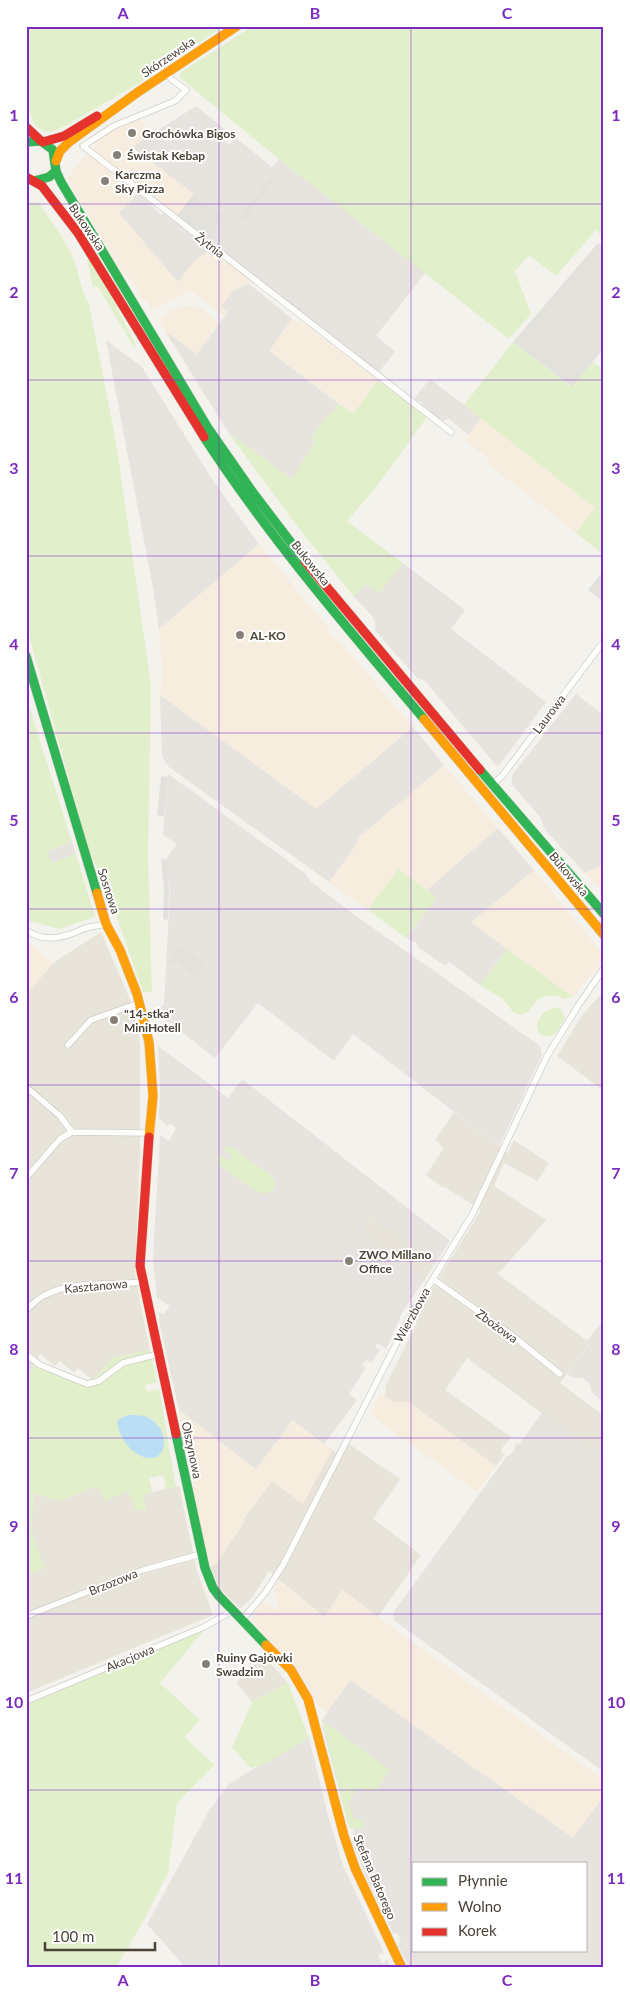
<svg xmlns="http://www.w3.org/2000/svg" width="630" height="1994" viewBox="0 0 630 1994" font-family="Lato,sans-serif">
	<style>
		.residential { fill: #e8e4da }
		.commercial { fill: #f6eddf }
		.industrial { fill: #e7e3de; fill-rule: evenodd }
		.green { fill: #e1f0cb }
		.parking { fill: #e3e1dc }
		.water { fill: #badef4 }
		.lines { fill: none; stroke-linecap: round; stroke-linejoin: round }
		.street-casing { stroke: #d0cec9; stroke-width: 7 }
		.fast-casing { stroke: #d3cfc3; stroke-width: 10 }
		.slow-casing { stroke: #d3cfc3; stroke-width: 10 }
		.jam-casing { stroke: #d3cfc3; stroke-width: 10 }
		.street { stroke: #fdfdfc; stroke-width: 5.5 }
		.fast { stroke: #30b455; stroke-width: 9 }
		.slow { stroke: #ff9f0a; stroke-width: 9 }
		.jam { stroke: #e5322d; stroke-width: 9 }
		.grid { fill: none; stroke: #7b2cbf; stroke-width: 1; stroke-opacity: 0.55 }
		.poi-dot { fill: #868077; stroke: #fff; stroke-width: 2 }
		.labels { text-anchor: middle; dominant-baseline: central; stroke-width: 4; stroke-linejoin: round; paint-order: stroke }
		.street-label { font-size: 12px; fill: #4b4337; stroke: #fff }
		.poi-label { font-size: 12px; font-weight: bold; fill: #4b4337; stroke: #fff; text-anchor: start }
		.neatline { fill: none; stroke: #7b2cbf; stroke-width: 2 }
		.grid-label { font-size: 16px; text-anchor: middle; font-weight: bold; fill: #7b2cbf }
	</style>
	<rect width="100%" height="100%" fill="#f3f2ed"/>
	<path class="residential" d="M101,932L131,1002L140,1041V1150L135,1273L142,1312L150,1350L113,1358L93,1380L78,1368L74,1373L60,1361L55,1366L40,1354L37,1358L40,1360L26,1377V995L53,963Z
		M604,991V1091L557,1056L583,1014Z
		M454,1112L508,1153L514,1140L549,1163L537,1181L504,1163L494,1186L546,1220L498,1274L590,1343L560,1383L604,1416V1459L467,1358L445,1390L511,1437L502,1448L501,1452L505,1454L496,1466L408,1402H394L384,1396L386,1391L385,1387L417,1323L413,1320L481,1210L445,1187L443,1188L426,1175L444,1148L435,1140Z
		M372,1216L436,1262L425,1279L361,1232Z
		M293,1420L342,1457L349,1444L400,1479L373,1519L421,1555L378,1617L343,1590L324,1617L269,1571L251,1599L240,1608L220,1589L210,1567L215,1565L245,1521L243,1520L272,1481Z
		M98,1486L128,1491L136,1509L146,1510L143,1494L179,1486L197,1571L213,1615L26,1693V1575L45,1568L30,1531L34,1493L59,1501Z
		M263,1655L288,1683L252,1702L236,1683Z"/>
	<path class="commercial" d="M140,119L151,135L133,147L194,194L177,216L94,150L96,141L112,131Z
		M86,155H89L106,167L132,200L119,213L182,277L195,260L208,251L218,261H225L247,278L249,284L234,290L222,307L228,312L225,317L191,291L152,310L146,300L143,301L135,286L120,269L67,178Z
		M193,306L202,309L220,323L197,354L165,331L158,319L178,307Z
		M292,319L305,324L378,380L353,414L269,350Z
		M481,418L596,509L576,533L487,463L489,459L465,440Z
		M259,544L329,629L327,631L341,643L413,727L316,809L160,695L162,674L159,629Z
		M444,765L498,828L427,890L398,870L368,910L329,882L359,841L357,839Z
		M604,864V894L585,873Z
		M534,870L603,954L602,961L573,997L470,923Z
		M26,940L53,963L26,995Z
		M380,1393L394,1402H408L496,1466L477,1492L370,1415Z
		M179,1410L256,1469L293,1420L332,1450L303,1504L272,1481L243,1519L245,1521L215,1565L210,1567L192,1488L194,1485Z
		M279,1581L324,1617L343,1590L378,1617L604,1780V1796L573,1839L350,1680L327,1713L318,1705L299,1672L257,1627L252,1620L253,1615L263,1603H267L275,1609L279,1604L273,1590Z"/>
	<path class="industrial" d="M196,106L231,134L225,141L229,145L235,137L272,167L279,159L425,273L376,336L395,352L378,373L177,216L194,194L132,147Z
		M138,192L160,214H165L205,246L208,251L195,260L178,282L119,213L132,200Z
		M249,284L292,319L269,351L339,404L312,438L315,440L292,480L228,432L165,331L197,354L228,312L221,307L234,290Z
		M106,340L142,367L214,482L259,544L159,629L153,588Z
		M430,379L481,418L468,435L449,419L441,421L423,408V404L419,401L413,400Z
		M388,552L465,610L451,629L546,702L499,765H496L425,681L417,678L374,629L376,626L373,617L354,597Z
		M576,694L604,715V864L585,873L546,831L540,817L512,784V775Z
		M160,695L316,809L413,727L444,765L357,839L359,841L329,882L169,767L162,757Z
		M168,774L306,874L310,881L352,913L540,1046L542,1055L499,1146L353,1034L334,1061L258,1003L215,1058L155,1011L164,1005L170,890L166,859L177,844L163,835Z
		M498,828L534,870L471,922L507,949L480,985L449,962L445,966L418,947L417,943L406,938L436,899L427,890Z
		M72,842L76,854L51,863L47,851Z
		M158,1046L228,1098L242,1079L450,1241L436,1262L372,1216L361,1232L425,1279L403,1311L386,1349L377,1343L375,1347L380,1350L371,1363L366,1360L362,1365L366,1368L349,1394L357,1400L324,1444L293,1420L256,1469L179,1410L159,1321V1312L164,1314L170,1306L157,1298L153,1259L160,1135L169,1141L176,1128L171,1124L166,1125L159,1118L160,1085Z
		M604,1319V1403L592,1393L590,1384L583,1378L572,1377L567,1374L590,1344L587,1341Z
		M542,1413L604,1459V1772L395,1621L393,1613L507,1456H509L515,1449L516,1443L519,1444Z
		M350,1680L573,1838L604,1796V1968H409L398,1945L401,1941L397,1933H393L369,1884L351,1839L354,1837L353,1830L349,1827L323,1729L322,1720ZM414,1863H586V1950H414Z
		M309,1738L328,1816L342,1863L384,1953L378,1955L382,1964L387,1959L391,1968H186L147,1924L210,1809L229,1784L266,1761Z"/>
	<path class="green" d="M26,26H224L139,83L69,124L51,132L43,131L36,126L26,106Z
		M253,26H604V236L596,230L556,276L529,255L515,271L531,314L509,339L279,159L180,78V73Z
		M26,202H38C51,221 67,241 75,263C80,277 81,290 89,304L116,442L151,685L148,858L152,992H143L105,884L89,851L26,625Z
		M89,259L111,296L135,343V349L98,287H93L87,260Z
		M513,342L571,387L593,362L604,370V555L576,533L595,508L464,405Z
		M378,380L427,417L377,486L347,521L403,563L379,593L365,584L354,597L297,526L228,432L292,479L315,441L311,438L327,416L331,414L339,404L353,414Z
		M26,696L72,842L47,851L52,863L76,854L95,917L59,929L26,920Z
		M398,869L435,896L436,899L406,938L368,910Z
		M507,949L573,997L564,999L556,996H546L537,1000L528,1012L519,1015L513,1012L503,999L480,985Z
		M555,1007L561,1009L565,1018C562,1023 559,1031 554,1034C538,1044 525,1018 555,1007Z
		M227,1147L233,1148L273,1177L276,1184L274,1190L264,1194L258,1192L220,1166L217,1158L218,1154L228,1161L233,1157L223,1149Z
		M150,1350L157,1382L145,1385L147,1392L159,1389L176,1487L166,1489L163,1475L149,1478L152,1492L143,1494L146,1510H136L128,1491L104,1501L98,1486L59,1501L34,1493L31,1531L45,1568L26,1575V1377L35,1366L87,1386L113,1358Z
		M205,1629L160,1683L200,1720L185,1737L214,1765L177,1803L168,1873L144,1920L116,1968H26V1705Z
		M288,1683L309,1738L267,1763L251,1768L232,1748L252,1702Z
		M322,1720L390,1770L375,1791L357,1789L348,1803L354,1818L363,1821L364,1827L357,1829L349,1827Z"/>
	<path class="parking" d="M270,177L274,180L243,221L239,217Z
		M194,194L224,217L207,239L177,216Z
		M598,243L604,247V348L572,387L513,342Z
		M604,570V602L588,590Z
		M161,776L168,777L164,816L157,815Z
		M161,858L167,861L169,890L168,920L163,919L164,890Z
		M181,945L206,965L196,977L176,960L172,964L168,961Z"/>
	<path class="water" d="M128,1415C134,1415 139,1415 144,1416C161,1421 172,1445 157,1457C137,1463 120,1441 117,1422L121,1418Z"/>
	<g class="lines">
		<g class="street-casing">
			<path id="street" d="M167,73L171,79L186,90L175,101L114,126L83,146L451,432
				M492,785L503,775L604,641
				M26,930C44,943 64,938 83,929C90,926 99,926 106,924
				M68,1045L91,1020L139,1003
				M26,1087L60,1116L72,1132
				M26,1178L60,1139L72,1132L149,1133
				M433,1279L513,1336L560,1374
				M26,1310C32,1305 38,1298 45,1295C75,1280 109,1286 142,1282
				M26,1354L40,1365L87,1384L99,1381L123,1363L158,1354
				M26,1616L143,1570L201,1554
				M242,1620L265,1593L283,1565L411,1315L473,1213L547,1056L578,1006L604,968
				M26,1701L204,1627L232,1611"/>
		</g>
		<g class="fast-casing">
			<path id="fast" d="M26,142L41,141L53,150L56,171L61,182L208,428L254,494L305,561
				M34,181L49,177L56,171
				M204,437C269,537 347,628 424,719
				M26,656L97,893
				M480,770L604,914
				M176,1434L205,1568L213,1588L219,1596L266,1645"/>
		</g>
		<g class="slow-casing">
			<path id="slow" d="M56,161L60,151L69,142L138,92L237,26
				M424,719L604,935
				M97,893L106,924L120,950L137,994L149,1042L153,1096L149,1137
				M266,1645L291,1670L308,1699L344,1836L355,1868L402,1968"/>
		</g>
		<g class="jam-casing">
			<path id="jam" d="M26,127L41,141
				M43,142L64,136L97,116
				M26,177L42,186L78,233L204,437
				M305,561L480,770
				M149,1137L140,1266L176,1434"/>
		</g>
		<use href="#street" class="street"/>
		<use href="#fast" class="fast"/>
		<use href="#slow" class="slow"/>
		<use href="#jam" class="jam"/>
	</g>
	<path class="grid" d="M219,26V1968M411,26V1968M26,204H604M26,380H604M26,556H604M26,733H604M26,909H604M26,1085H604M26,1261H604M26,1438H604M26,1614H604M26,1790H604"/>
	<g class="poi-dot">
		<circle cx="132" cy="133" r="5"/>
		<circle cx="117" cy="155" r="5"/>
		<circle cx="105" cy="181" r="5"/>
		<circle cx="240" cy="635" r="5"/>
		<circle cx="114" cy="1020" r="5"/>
		<circle cx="349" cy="1261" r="5"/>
		<circle cx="206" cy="1664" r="5"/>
	</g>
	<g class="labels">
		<g class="street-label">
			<text transform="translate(168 57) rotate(-34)">Skórzewska</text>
			<text transform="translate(87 227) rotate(56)">Bukowska</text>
			<text transform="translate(210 245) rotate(38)">Żytnia</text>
			<text transform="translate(311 563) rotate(51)">Bukowska</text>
			<text transform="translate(549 714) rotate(-53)">Laurowa</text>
			<text transform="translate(569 874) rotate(50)">Bukowska</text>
			<text transform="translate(109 891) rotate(72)">Sosnowa</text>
			<text transform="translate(96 1286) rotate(-5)">Kasztanowa</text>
			<text transform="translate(412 1315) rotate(-61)">Wierzbowa</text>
			<text transform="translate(497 1326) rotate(36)">Zbożowa</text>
			<text transform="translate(192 1450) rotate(78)">Olszynowa</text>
			<text transform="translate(113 1582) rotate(-22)">Brzozowa</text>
			<text transform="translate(130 1658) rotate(-23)">Akacjowa</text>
			<text transform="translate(375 1877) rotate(67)">Stefana Batorego</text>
		</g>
		<g class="poi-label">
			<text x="142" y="133">Grochówka Bigos</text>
			<text x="127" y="155">Świstak Kebap</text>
			<text x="115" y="174">Karczma<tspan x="115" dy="14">Sky Pizza</tspan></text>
			<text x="250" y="635">AL-KO</text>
			<text x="124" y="1013">"14-stka"<tspan x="124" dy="14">MiniHotell</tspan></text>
			<text x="359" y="1254">ZWO Millano<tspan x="359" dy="14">Office</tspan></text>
			<text x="216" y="1657">Ruiny Gajówki<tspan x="216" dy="14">Swadzim</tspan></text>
		</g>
	</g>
	<rect width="630" height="1994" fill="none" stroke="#ffffff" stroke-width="55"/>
	<rect x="412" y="1862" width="175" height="90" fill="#ffffff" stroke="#b7b4af"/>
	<rect x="422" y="1878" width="25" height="8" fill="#30b455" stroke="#b7b4af"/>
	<text x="458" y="1886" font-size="15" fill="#4b4337">Płynnie</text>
	<rect x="422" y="1903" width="25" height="8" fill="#ff9f0a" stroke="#b7b4af"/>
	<text x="458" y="1912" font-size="15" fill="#4b4337">Wolno</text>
	<rect x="422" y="1928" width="25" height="8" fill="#e5322d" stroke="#b7b4af"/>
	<text x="458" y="1936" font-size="15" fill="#4b4337">Korek</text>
	<path d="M45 1942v8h110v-8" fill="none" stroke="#4b4337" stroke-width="2.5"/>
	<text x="52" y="1942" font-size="15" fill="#4b4337" stroke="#ffffff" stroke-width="4" paint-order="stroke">100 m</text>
	<rect x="28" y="28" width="574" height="1938" class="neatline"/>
	<g class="grid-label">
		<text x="123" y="19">A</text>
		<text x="315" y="19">B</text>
		<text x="507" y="19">C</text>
		<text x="14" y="121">1</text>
		<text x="616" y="121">1</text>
		<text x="14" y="298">2</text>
		<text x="616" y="298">2</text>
		<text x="14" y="474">3</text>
		<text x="616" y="474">3</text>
		<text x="14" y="650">4</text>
		<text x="616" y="650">4</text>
		<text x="14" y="826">5</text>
		<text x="616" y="826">5</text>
		<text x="14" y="1003">6</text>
		<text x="616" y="1003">6</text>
		<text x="14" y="1179">7</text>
		<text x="616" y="1179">7</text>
		<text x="14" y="1355">8</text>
		<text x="616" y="1355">8</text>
		<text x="14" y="1532">9</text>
		<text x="616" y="1532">9</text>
		<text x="14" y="1708">10</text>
		<text x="616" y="1708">10</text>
		<text x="14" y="1884">11</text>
		<text x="616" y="1884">11</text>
		<text x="123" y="1986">A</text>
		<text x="315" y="1986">B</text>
		<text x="507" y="1986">C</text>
	</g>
</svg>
